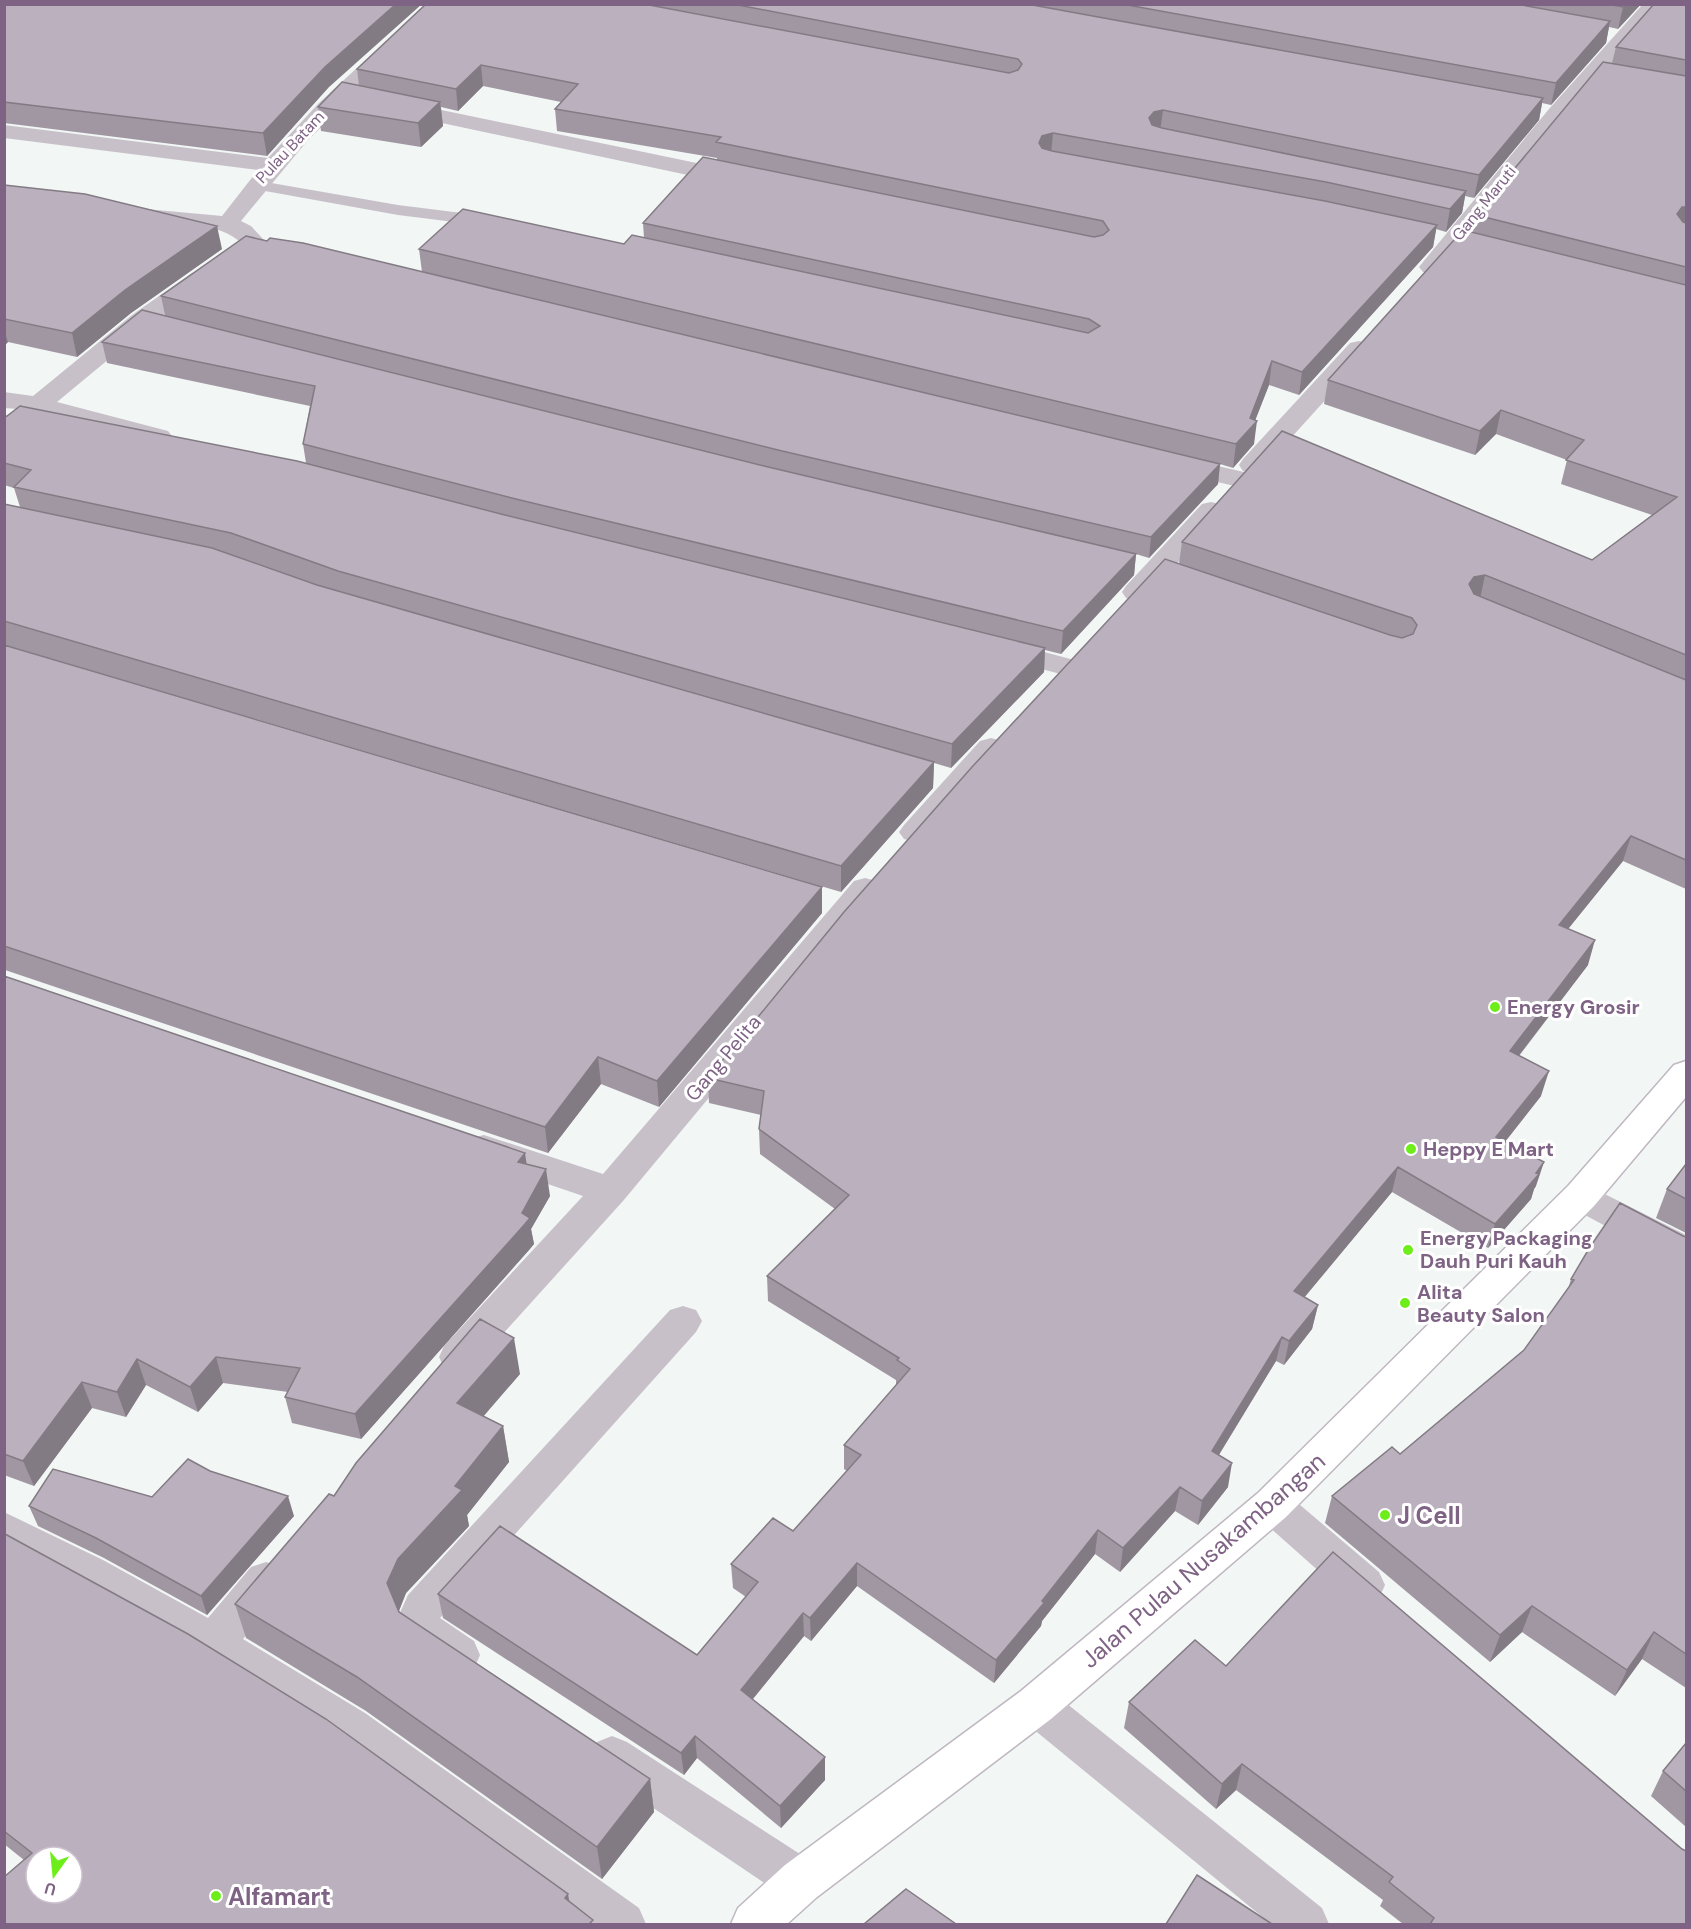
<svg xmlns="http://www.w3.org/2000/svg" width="1691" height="1929" viewBox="0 0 1691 1929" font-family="'DM Sans',sans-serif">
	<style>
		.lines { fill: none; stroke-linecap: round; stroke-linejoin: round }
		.secondary-casing { stroke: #bfb7c1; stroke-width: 3 }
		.lane { fill: #c7c0c9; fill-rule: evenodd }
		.street { fill: #c7c0c9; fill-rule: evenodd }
		.secondary { fill: #fff; fill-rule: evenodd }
		.wall { fill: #a197a3 }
		.shaded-wall { fill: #837b84 }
		.building { fill: #bbb0bd; stroke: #837b84; stroke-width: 1.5; fill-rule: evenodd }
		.poi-dot { fill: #6dee1a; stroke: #fff; stroke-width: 2 }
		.labels { text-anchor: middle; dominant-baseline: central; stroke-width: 6; stroke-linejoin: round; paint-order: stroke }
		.far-street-label { font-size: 16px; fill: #7f6385; stroke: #fff }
		.poi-label { font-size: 20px; font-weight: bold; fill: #7f6385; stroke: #fff; text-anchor: start }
		.street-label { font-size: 20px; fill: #7f6385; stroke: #fff }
		.near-poi-label { font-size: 24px; font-weight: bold; fill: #7f6385; stroke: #fff; text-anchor: start }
		.near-street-label { font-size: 24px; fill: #7f6385; stroke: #fff }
	</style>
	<rect width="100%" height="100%" fill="#f2f6f4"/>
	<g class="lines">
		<g class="secondary-casing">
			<path id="secondary" d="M1686,1061V1097L1594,1206L1286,1517L1051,1719L817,1897L787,1924H731L738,1908L785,1865L1021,1691L1258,1493L1568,1186L1674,1065Z"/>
		</g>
		<path class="lane" d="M254,180L398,205L486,216L494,221L486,226L398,215L248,188L246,185Z"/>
		<path class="street" d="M426,4H448L308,140L241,221L251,226L264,240L260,245H244C217,220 180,225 146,223L138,221L135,216L138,211L146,209L222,216L258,170L4,138V125L268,158L319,103Z
			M1643,4H1664L1565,119L1439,272H1423L1419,267L1423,262L1549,109Z
			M398,101L735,171L743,173L746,178L743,183L735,185L390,112L387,107L390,102Z
			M200,271L208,273L212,278L208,283L150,325L57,402L168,431L172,436L168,441L159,444L43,414L13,438L4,441V420L17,409L4,408V392L33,396L132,315L192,273Z
			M1359,341L1368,343L1371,348L1368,353L1261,471L1252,473L1243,471L1239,465L1243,459L1350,343Z
			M1175,456L1248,473L1252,479L1248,485L1239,487L1166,470L1162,464L1166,458Z
			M1211,502L1220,504L1224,510L1220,516L1146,598L1136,600L1126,598L1122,592L1126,586L1202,504Z
			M1003,641L1078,661L1082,667L1078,673L1068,676L993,656L989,650L993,644Z
			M991,738L1002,741L1006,748L1002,755L926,839L915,842L904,839L899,832L904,825L980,741Z
			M865,878L876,881L881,889L876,897L623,1201L472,1368L458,1373L444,1368L439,1357L444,1346L583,1196L471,1158L466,1148L471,1138L484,1135L603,1174L854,881Z
			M1581,1182L1686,1235V1266L1673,1262L1568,1206L1563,1196L1568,1186Z
			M683,1306L696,1310L702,1321L696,1332L440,1618L474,1641L480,1655L474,1669L459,1674L444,1669L409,1645L398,1617L408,1595L670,1310Z
			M1272,1488L1286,1493L1379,1572L1385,1585L1379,1598L1364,1603L1349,1598L1258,1517L1252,1505L1258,1493Z
			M4,1512L103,1560L208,1618L251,1567L266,1562L281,1567L287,1580L281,1593L243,1639L365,1713L639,1908L646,1924H586L335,1741L198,1656L4,1550Z
			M1036,1685L1051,1691L1322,1908L1329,1924H1271L1021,1719L1015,1705L1021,1691Z
			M612,1736L627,1742L817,1865L824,1881L817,1897L801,1903L785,1897L597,1770L590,1756L597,1742Z"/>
		<use href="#secondary" class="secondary"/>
	</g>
	<path class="wall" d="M4,4L328,88L267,156L4,123Z
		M426,4H1641L1618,29L1609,27L1606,43L1551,105L1542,103L1539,120L1474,198L1465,196L1462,213L1446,232L1436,229L1433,247L1299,395L1269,385L1255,420L1254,444L1233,468L1220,464L1218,484L1149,558L1136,554L1134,575L1061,654L1045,650L1044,672L951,768L934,763L933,788L841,892L5,645L822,913L659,1107L601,1084L548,1153L5,970L4,504L20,507L14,488L4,485V417L306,463L303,444L310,406L107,363L102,342L165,315L161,296L267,241L422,272L419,249L624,244L644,238L643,223L717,160V158L557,131L555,109L561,102L483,86L458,111L441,107L443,126L421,147L321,131L318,107L359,86L357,69Z
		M1686,4V889L1623,861L1568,929L1588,965L1519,1056L1541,1096L1505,1142L1536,1186L1534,1189L1531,1199L1488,1248L1392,1192L1304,1297L1318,1305L1312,1329L1284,1365L1276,1361L1219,1455L1228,1487L1198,1525L1175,1511L1120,1572L1095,1554L1042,1621L1041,1626L994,1683L857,1586L811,1641L804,1636L753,1699L825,1780L781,1828L697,1758L684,1775L443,1618L438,1594L697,1655L746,1597L733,1588L731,1564L793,1531L847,1471L844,1469V1445L896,1385V1380L768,1301L767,1276L835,1209L760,1154L759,1129L761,1115L709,1103L708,1078L1179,564L1182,542L1592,560L1652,515L1561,484L1567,460L1496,434L1475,455L1324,404L1328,380L1473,232L1476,215L1612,63L1616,47Z
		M4,185L222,249L131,313L77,357L8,342L4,346Z
		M4,976L526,1164L550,1196L531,1229L534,1244L529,1250L361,1439L292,1423L285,1397L288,1392L223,1383L198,1412L146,1385L126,1417L92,1408L34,1486L4,1475Z
		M1686,1164V1233L1656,1218L1667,1189Z
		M1683,1236L1686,1237V1688L1642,1659L1615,1696L1522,1632L1490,1662L1325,1523L1332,1496L1400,1454L1524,1350L1568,1289L1571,1279Z
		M520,1374L483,1416L503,1426L509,1462L467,1515L469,1526L406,1593L399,1611L650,1779L654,1812L602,1879L366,1711L246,1638L235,1604L334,1496Z
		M210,1471L294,1516L207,1615L104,1558L38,1526L29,1506L152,1497Z
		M4,1536L569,1902L24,1860L4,1844Z
		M1226,1666L1686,1924H1403L1380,1906L1383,1900L1236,1790L1216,1809L1124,1728L1129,1702Z
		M1686,1743V1827L1651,1796L1663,1771Z"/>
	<path class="shaded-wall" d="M396,4H422L328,88L267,156L263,133L325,67Z
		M1626,4H1641L1618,29L1623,7Z
		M1610,21L1606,43L1551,105L1556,83Z
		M481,65L483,86L458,111L456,89Z
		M1543,98L1539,120L1474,198L1479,175Z
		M440,102L443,126L421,147L418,123Z
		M1163,110L1160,132L1151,134L1149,118L1154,112Z
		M1053,133L1051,155L1041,158L1039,143L1042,136Z
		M1466,191L1462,213L1446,232L1450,209Z
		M1682,207H1686V228L1677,214Z
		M1437,225L1433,247L1299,395L1302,372Z
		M217,226L222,249L131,313L77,357L72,333L125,290Z
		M4,330L8,342L4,346Z
		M1272,361L1269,385L1253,426L1257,421L1254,444L1233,468L1236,444L1250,418Z
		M1501,410L1496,434L1475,455L1480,431Z
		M1220,464L1218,484L1149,558L1151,537Z
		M1136,554L1134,575L1061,654L1063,631Z
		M1485,575L1480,599L1468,602L1469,584L1474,577Z
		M1045,648L1044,672L951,768L952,744Z
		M934,762L933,788L841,892V866Z
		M1631,836L1623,861L1551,950L1559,925Z
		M822,887V913L659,1107L657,1081Z
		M1595,940L1588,965L1503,1076L1510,1051Z
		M598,1057L601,1084L548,1153L545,1127Z
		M1549,1071L1541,1096L1489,1162L1496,1137Z
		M525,1153L529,1180L518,1162Z
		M1544,1162L1536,1186L1534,1189L1531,1199L1488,1248L1495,1224Z
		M1398,1167L1392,1192L1289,1316L1294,1291Z
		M546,1169L550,1196L531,1229L534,1244L529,1250L361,1439L355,1414L522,1213Z
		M1318,1305L1312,1329L1284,1365L1289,1341Z
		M1282,1337L1276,1361L1207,1474L1212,1451Z
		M514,1338L520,1374L464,1439L457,1403Z
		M216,1357L223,1383L198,1412L190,1387Z
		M137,1359L146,1385L126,1417L117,1392Z
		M82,1382L92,1408L34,1486L23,1461Z
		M503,1426L509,1462L467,1515L469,1526L406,1593L396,1618L387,1583L398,1559L455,1486Z
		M1232,1463L1228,1487L1198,1525L1202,1501Z
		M1180,1487L1175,1511L1120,1572L1123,1548Z
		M288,1496L294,1516L207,1615L201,1596Z
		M1098,1530L1095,1554L1042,1621L1041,1626L994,1683L996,1660Z
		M857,1563V1586L811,1641L810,1618Z
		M1532,1606L1522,1632L1490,1662L1500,1635Z
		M803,1613L804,1636L742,1712L741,1690Z
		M1654,1632L1642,1659L1615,1696L1627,1670Z
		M695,1736L697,1758L684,1775L681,1753Z
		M825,1757V1780L781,1828L780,1806Z
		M1242,1764L1236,1790L1216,1809L1222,1784Z
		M650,1779L654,1812L602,1879L597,1847Z
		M568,1894L572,1917L565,1898Z"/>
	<path class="building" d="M4,4H396L325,67L263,133L4,102Z
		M426,4H644L1009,73L1018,70L1022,64L1018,59L733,4H1027L1543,98L1479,175L1163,110L1154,112L1149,118L1152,125L1162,128L1466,191L1450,209L1326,182L1053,133L1042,136L1039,143L1042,148L1052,151L1325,201L1437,225L1302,372L1272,361L1250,418L1257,421L1236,444L419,249L463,209L624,244L632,235L1088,333L1100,326L1089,319L643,223L703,157L1094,237L1103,235L1109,230L1103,221L716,142L721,137L555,109L578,84L481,65L456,89L357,69Z
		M1122,4H1516L1610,21L1556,83Z
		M1607,4H1626L1623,7Z
		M1654,4H1686V60L1616,47Z
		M1603,62L1686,76V207H1682L1677,214L1683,222L1686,223V267L1476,215Z
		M342,82L440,102L418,123L318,107Z
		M4,185L85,194L217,226L125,290L72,333L4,319Z
		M1463,230L1686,285V655L1485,575L1474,577L1469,584L1474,594L1686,680V860L1631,836L1559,925L1595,940L1510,1051L1549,1071L1496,1137L1544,1162L1536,1173L1539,1174L1495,1224L1398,1167L1294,1291L1318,1305L1289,1341L1282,1337L1212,1451L1232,1463L1202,1501L1180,1487L1123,1548L1098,1530L1042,1601L1044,1603L996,1660L857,1563L810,1618L803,1613L741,1690L825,1757L780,1806L695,1736L681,1753L438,1594L500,1526L697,1655L758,1582L731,1564L773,1518L793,1531L861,1455L844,1445L910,1369L897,1360L899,1358L767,1276L849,1195L759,1129L764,1091L708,1078L844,912L972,767L1165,559L1390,635L1402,638L1413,634L1417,625L1412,618L1182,542L1282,431L1592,560L1677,497L1566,460L1584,440L1501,410L1480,431L1328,380Z
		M246,236L267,241L270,238L303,243L1220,464L1151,537L778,450L161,296Z
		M142,310L764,466L1136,554L1063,631L520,500L303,444L315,386L102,342Z
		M20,406L297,461L501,514L1045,648L952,744L338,571L231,533L14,487L31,470L4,463V417L7,416Z
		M4,504L212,548L317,585L934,762L841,866L4,621Z
		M4,645L822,887L657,1081L598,1057L545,1127L4,946Z
		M4,976L525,1153L518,1162L546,1169L522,1213L530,1218L525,1224L355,1414L285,1397L300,1368L216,1357L190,1387L137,1359L117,1392L82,1382L23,1461L4,1454Z
		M1686,1164V1199L1667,1189Z
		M1620,1203L1683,1236L1686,1237V1654L1654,1632L1627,1670L1532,1606L1500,1635L1332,1496L1392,1447L1400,1454L1524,1350L1574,1280L1571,1279L1590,1247Z
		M480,1319L514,1338L457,1403L503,1426L455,1486L462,1490L398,1559L387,1583L399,1612L650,1779L597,1847L357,1677L235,1604L329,1494L334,1496L356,1463Z
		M188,1459L210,1471L288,1496L201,1596L96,1538L29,1506L53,1469L152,1497Z
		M5,1534L188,1634L326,1719L568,1894L565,1898L593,1920L589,1924H4V1877L32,1853L4,1831V1536ZM36,1857H72V1893H36Z
		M1333,1552L1682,1849L1686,1851V1924H1430L1434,1918L1389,1882L1393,1877L1242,1764L1222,1784L1129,1702L1195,1640L1226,1666Z
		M1686,1743V1791L1663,1771Z
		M1197,1875L1272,1924H1166Z
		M906,1889L956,1924H864Z"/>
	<g class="poi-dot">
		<circle cx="1495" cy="1007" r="6"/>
		<circle cx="1411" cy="1149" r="6"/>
		<circle cx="1408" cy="1250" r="6"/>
		<circle cx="1405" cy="1303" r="6"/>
		<circle cx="1385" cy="1515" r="6"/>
		<circle cx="216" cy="1896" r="6"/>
	</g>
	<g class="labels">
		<g class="far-street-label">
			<text transform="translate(290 147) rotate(-47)">Pulau Batam</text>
			<text transform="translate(1484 203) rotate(-51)">Gang Maruti</text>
		</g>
		<g class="poi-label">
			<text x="1507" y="1007">Energy Grosir</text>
			<text x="1423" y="1149">Heppy E Mart</text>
			<text x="1420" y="1238">Energy Packaging<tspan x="1420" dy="23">Dauh Puri Kauh</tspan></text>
			<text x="1417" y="1292">Alita<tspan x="1417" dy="23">Beauty Salon</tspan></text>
		</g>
		<g class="street-label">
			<text transform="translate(723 1058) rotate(-50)">Gang Pelita</text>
		</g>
		<g class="near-poi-label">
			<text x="1397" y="1515">J Cell</text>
			<text x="228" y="1896">Alfamart</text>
		</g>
		<g class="near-street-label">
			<text transform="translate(1203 1560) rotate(-41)">Jalan Pulau Nusakambangan</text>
		</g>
	</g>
	<rect width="1691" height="1929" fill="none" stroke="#7f6385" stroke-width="12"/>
	<g transform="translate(54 1875) rotate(195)"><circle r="28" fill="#ffffff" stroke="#ccc1ce" stroke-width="1.5"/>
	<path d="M0-4.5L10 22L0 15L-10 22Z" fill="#6dee1a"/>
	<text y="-9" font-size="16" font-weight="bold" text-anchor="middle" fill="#7f6385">U</text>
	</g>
</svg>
